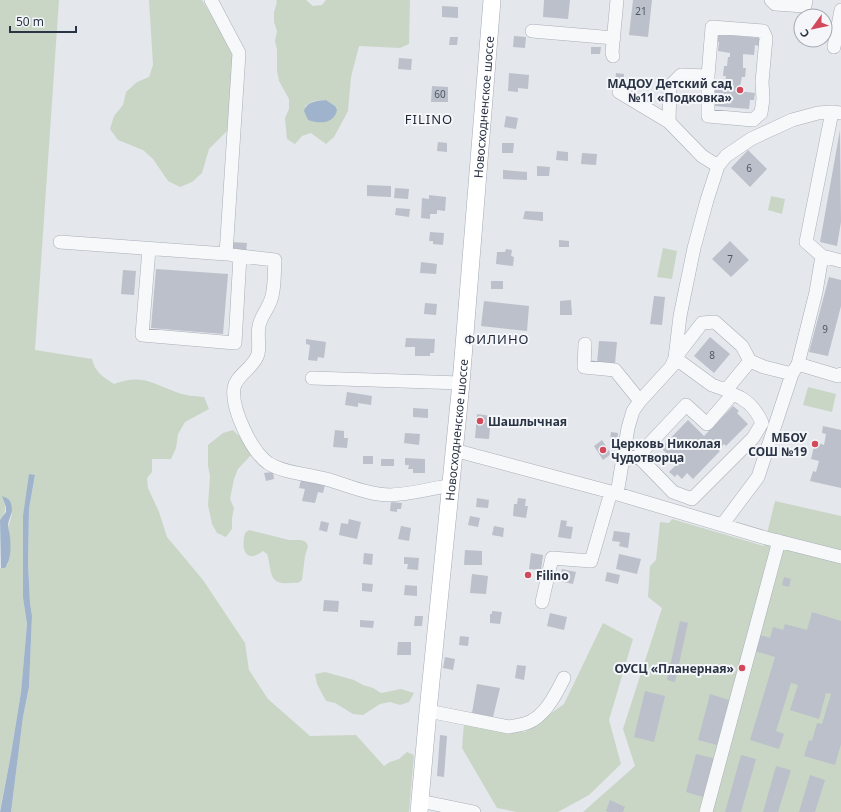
<svg xmlns="http://www.w3.org/2000/svg" width="841" height="812" viewBox="0 0 841 812" font-family="'Noto Sans',sans-serif">
	<style>
		.green { fill: #c9d6c5; fill-rule: evenodd }
		.water { fill: #9fb4cc }
		.building { fill: #bbc0ca }
		.lines { fill: none; stroke-linecap: round; stroke-linejoin: round }
		.minor-casing { stroke: #a9aeb7; stroke-width: 14 }
		.major-casing { stroke: #a3abb8; stroke-width: 18 }
		.minor { stroke: #f7f8fa; stroke-width: 13 }
		.major { stroke: #fff; stroke-width: 17 }
		.poi-dot { fill: #d1495b; stroke: #f4f6f9; stroke-width: 1.5 }
		.labels { text-anchor: middle; dominant-baseline: central; stroke-width: 4; stroke-linejoin: round; paint-order: stroke }
		.number-label { font-size: 10px; fill: #4f5766 }
		.poi-label { font-size: 12px; font-weight: bold; fill: #2b3445; stroke: #f4f6f9; text-anchor: end }
		.street-label { font-size: 12px; fill: #2b3445; stroke: #f4f6f9 }
		.neighbourhood-label { font-size: 13px; letter-spacing: 1px; fill: #1d2536; stroke: #f4f6f9 }
	</style>
	<rect width="100%" height="100%" fill="#e4e7ec"/>
	<path class="green" d="M0,0H59L35,350L92,359C95,372 103,377 114,384C143,374 150,383 176,392C185,396 195,396 204,397L209,409L185,422L178,434L176,448L171,459H152V472L147,478L148,488L159,512L167,537L203,580L245,643L249,670L268,699L310,736L356,735L384,766L390,762L399,759L407,752L414,755L409,812H11L23,717L29,687L32,616L30,603L28,563L29,509L35,476L30,474L23,598L27,624L21,692L11,754L0,810V568L5,567L8,564L10,537L8,528L12,514L3,496C6,506 7,512 0,520Z
		M149,0H202L221,31L234,58L229,129L209,149L202,173L192,182L180,187L168,181L153,159L143,150L118,140L110,129L114,116L123,105L126,92L137,82L149,77L153,65Z
		M276,0H306L313,6L322,5L326,0H410L409,44L400,48L359,46L351,77L348,111L334,137L326,144L311,133L302,136L295,144L287,139L285,118L289,109V99L279,81L277,71V50L275,41L277,31L274,22V12L277,2ZM326,100L335,106L323,122L308,120L305,106L314,101Z
		M771,196L785,199L782,214L768,210Z
		M663,248L677,251L672,279L657,277Z
		M808,387L836,394L832,412L803,405Z
		M233,430L240,437L252,454L238,469L234,479L230,499L234,508L232,518V529L226,537L217,533L212,524L208,505L210,476L208,466V445L223,433Z
		M775,501L841,516V812H583L635,766L623,729L662,608L648,597L650,566L656,560L660,522L669,523L672,519L764,546Z
		M249,530L289,540H301L306,542L308,546L305,556L302,580L298,583C293,582 288,584 282,583C268,582 271,563 267,554L263,551C260,553 257,555 254,556C241,558 243,540 245,533Z
		M603,623L633,639L609,720L621,764L589,795L558,812H517L497,808L462,748L464,723L525,732L564,704Z
		M325,672L354,680L363,685L373,688L381,693L401,689L414,693L409,702L400,705L390,702L380,704L363,715L353,714L335,703L326,701L317,684L315,674Z"/>
	<path class="water" d="M326,100L335,106L337,110C334,124 320,124 308,120L304,111C307,101 317,101 326,100Z
		M29,474L35,475L29,509L28,563L30,603L32,616L29,687L23,717L11,812H0L11,754L21,692L27,624L23,598V516Z
		M2,496C7,498 10,499 11,504C14,512 9,517 8,525C8,529 10,533 10,537C11,547 11,560 5,568H1L0,520L6,512V507Z"/>
	<path class="building" d="M544,0H570L568,19L543,17Z
		M633,0H652L648,37L629,35Z
		M442,6L458,7V18L442,17Z
		M715,34L760,38L759,46L755,45L754,55L743,54V68H746L745,77H742L739,91L755,93L754,100H750L749,109L714,106L715,97H710L711,88L727,90V84H725L726,76H723L724,66H727L728,57H730V53L718,51L719,42L714,41Z
		M514,36L526,37L525,48L513,47Z
		M450,37H458L457,45H449Z
		M591,47H601L600,54H591Z
		M399,58L412,59L411,70L398,69Z
		M509,73L529,75L528,89L518,88V92L508,91Z
		M616,73L624,74L623,87L615,86Z
		M432,86L448,87V102H431Z
		M506,116L518,118L516,129L504,127Z
		M840,130L841,222L837,246L820,242Z
		M438,142L447,143V152L437,151Z
		M502,143H514L513,153H502Z
		M748,150L767,169L750,187L731,168Z
		M557,151L568,152V161L556,160Z
		M582,153L597,154L596,165L581,164Z
		M537,166L550,167L549,176H537Z
		M503,170L527,172V180L503,179Z
		M367,185L391,186V197L367,196Z
		M395,188L409,189L408,199L394,198Z
		M429,195L446,197L445,211L437,210V214H430V219L421,218L422,198L429,199Z
		M396,208L410,209L409,217L395,215Z
		M525,211L543,212V221L523,219Z
		M430,232L444,233L443,245L433,244V241H429Z
		M559,240L569,241V247H559Z
		M730,241L749,260L731,277L712,259Z
		M231,242L247,243L246,252L230,251Z
		M506,249L512,250L511,256L514,257L513,266L496,264L497,252H505Z
		M421,262L437,264L436,274L420,273Z
		M156,269L228,274L223,334L151,328Z
		M123,270L136,271L134,295L121,294Z
		M829,277L841,280V306L828,356L809,352Z
		M491,281H503V289H491Z
		M654,296L665,297L662,325L650,324Z
		M571,300L572,315H560V301Z
		M484,301L529,306L527,331L481,326Z
		M425,303L437,304L436,315L424,314Z
		M710,337L730,354L714,373L694,356Z
		M406,338L435,339L434,353H430V356H415V347H405Z
		M306,339L326,342L324,358L318,357L317,361L308,360L310,345L306,344Z
		M599,341L617,342L615,364L597,363Z
		M347,392L372,396L371,405L358,403V407L345,405Z
		M733,406L739,411L737,413L748,424L726,446L724,444L718,450L720,451L693,479L687,473L682,479L677,474L675,477L669,472L677,464L661,448L688,420L704,436Z
		M413,408L428,409V418L413,417Z
		M477,414L491,416L489,439L475,438Z
		M823,426L841,430V488L810,481L813,471L816,472L819,461L811,459L815,442L824,445L826,434L822,433Z
		M335,430L344,431V438H348L347,448L333,447Z
		M611,432L618,433L617,442L610,441Z
		M405,433L420,434L419,445L404,443Z
		M602,440L611,454L603,460L594,446Z
		M363,456H373V464H363Z
		M405,458L425,459V473H413V469H408L409,465H405Z
		M381,459H394V466H381Z
		M273,472L274,479L266,481L264,473Z
		M301,480L325,485L323,493L318,492L315,503L302,501L305,489L299,488Z
		M477,498L489,500L488,508L476,507Z
		M518,498L526,499L525,506H528L526,518L513,516L514,504H517Z
		M391,502L402,503L401,509H397V512L390,511Z
		M470,516L480,518L478,527L468,525Z
		M349,519L361,522L357,539L339,535L341,523L348,524Z
		M561,520L567,521L566,526L573,527L571,539L558,537Z
		M321,521L329,523L327,532L319,530Z
		M401,526L411,528L409,541L398,539Z
		M494,526L504,528L503,537L492,535Z
		M614,531L630,533L628,548L619,546L620,542L612,541Z
		M465,550L482,551V565H464Z
		M364,553L373,554L372,565L363,564Z
		M531,553L543,555L541,570L529,569Z
		M619,554L641,559L637,574L616,569Z
		M404,557L419,558L418,570L407,569L408,564H404Z
		M562,569L576,572L573,584L559,581Z
		M607,572L620,575L618,584L605,581Z
		M472,574L488,576L486,594L470,593Z
		M784,577L791,579L789,587L782,585Z
		M362,583L373,584L372,592L362,591Z
		M405,585L417,586V596L404,595Z
		M324,600L339,601L338,612L323,611Z
		M492,611L502,612L500,624L490,623V614H492Z
		M812,612L841,621V744L835,765L804,756L809,740L812,741L817,723L822,724L831,694L826,693L819,719L790,710L798,685L791,683L776,731L784,734L779,749L750,740L775,657L755,651L760,635L770,638L773,627L783,630L785,624L807,630Z
		M550,613L567,617L564,630L547,626Z
		M415,616H423L422,626H414Z
		M360,620L374,621L373,628L360,627Z
		M680,621L688,623L675,682L667,680Z
		M460,636L469,637L468,646L459,645Z
		M398,642H411V655H397Z
		M445,657L455,659L453,670L443,668Z
		M517,665L526,666L524,680L515,678Z
		M477,684L500,688L493,717L472,713Z
		M645,691L665,696L654,742L634,737Z
		M710,694L729,700L717,745L698,740Z
		M440,735L447,736L444,777L437,776Z
		M696,754L717,759L707,798L686,792Z
		M741,755L756,759L741,812H725Z
		M776,766L791,770L778,812H763Z
		M810,775L825,780L815,812H799Z
		M610,800L625,807L623,812H609L606,811Z"/>
	<g class="lines">
		<g class="minor-casing">
			<path id="minor" d="M771,0L775,4L805,6L806,0
				M532,31L614,38
				M834,47L841,10
				M613,56L612,53L617,0
				M708,76L712,27L763,31L766,38L762,82L763,99L761,113L753,120L708,116V76L681,75L670,86L669,122L702,156L718,166
				M619,92L669,122
				M832,112L806,242L822,256L841,261
				M60,242L226,254L239,53L211,0
				M149,249L142,335L235,343L240,256L232,255
				M240,256L275,260C274,271 275,285 272,296C270,307 261,315 259,326C257,335 260,345 258,354C254,368 236,375 234,388C231,408 251,451 268,463C283,473 309,474 326,479C348,485 368,495 391,495C411,494 431,489 451,485
				M585,344L584,367L615,370L640,401
				M798,364L838,376L841,374
				M312,378L461,383
				M726,390L712,385L675,358L702,323L715,322L742,346L750,361
				M454,450L611,492L766,538L841,557
				M638,456L686,405L707,424L732,395
				M623,461L638,456L673,492L692,499L753,438L762,423C758,413 750,403 741,398C735,395 731,394 726,390L750,361L764,367L792,374
				M617,494L628,428L633,411L640,401L671,367L675,358L680,316L694,248L707,200L718,166L726,156L751,139L792,120L818,113L832,112L841,113
				M722,525L758,477L792,374L798,364L816,292L822,256
				M542,602L552,558L591,561L611,492
				M428,711L509,727C517,725 526,725 533,720C547,712 557,692 564,678
				M420,801L474,812
				M706,812L779,541"/>
		</g>
		<g class="major-casing">
			<g id="major">
				<path id="s1" d="M419,812L428,711L461,383L492,0"/>
			</g>
		</g>
		<use href="#minor" class="minor"/>
		<use href="#major" class="major"/>
	</g>
	<g class="poi-dot">
		<circle cx="740" cy="90" r="4"/>
		<circle cx="480" cy="421" r="4"/>
		<circle cx="815" cy="444" r="4"/>
		<circle cx="603" cy="450" r="4"/>
		<circle cx="528" cy="575" r="4"/>
		<circle cx="742" cy="668" r="4"/>
	</g>
	<g class="labels">
		<g class="number-label">
			<text x="641" y="11">21</text>
			<text x="440" y="94">60</text>
			<text x="749" y="168">6</text>
			<text x="730" y="259">7</text>
			<text x="825" y="329">9</text>
			<text x="712" y="355">8</text>
		</g>
		<g class="poi-label">
			<text x="732" y="83">МАДОУ Детский сад<tspan x="732" dy="14">№11 «Подковка»</tspan></text>
			<text x="488" y="421" text-anchor="start">Шашлычная</text>
			<text x="807" y="437">МБОУ<tspan x="807" dy="14">СОШ №19</tspan></text>
			<text x="611" y="443" text-anchor="start">Церковь Николая<tspan x="611" dy="14">Чудотворца</tspan></text>
			<text x="536" y="575" text-anchor="start">Filino</text>
			<text x="734" y="668">ОУСЦ «Планерная»</text>
		</g>
		<g class="street-label">
			<text stroke="none"><textPath href="#s1" startOffset="708">Новосходненское шоссе</textPath></text>
			<text stroke="none"><textPath href="#s1" startOffset="384">Новосходненское шоссе</textPath></text>
		</g>
		<g class="neighbourhood-label">
			<text x="429" y="119">FILINO</text>
			<text x="497" y="339">ФИЛИНО</text>
		</g>
	</g>
	<g transform="translate(813 28) rotate(237)"><circle r="19" fill="#f4f6f9" stroke="#a4a8b1"/>
	<path d="M0-3L7 15L0 10L-7 15Z" fill="#d1495b"/>
	<text y="-6" font-size="11" font-weight="bold" text-anchor="middle" fill="#2b3445">С</text>
	</g>
	<path d="M10 26v6h66v-6" fill="none" stroke="#2b3445" stroke-width="2"/>
	<text x="16" y="26" font-size="12" fill="#2b3445" stroke="#f4f6f9" stroke-width="3" paint-order="stroke">50 m</text>
</svg>
